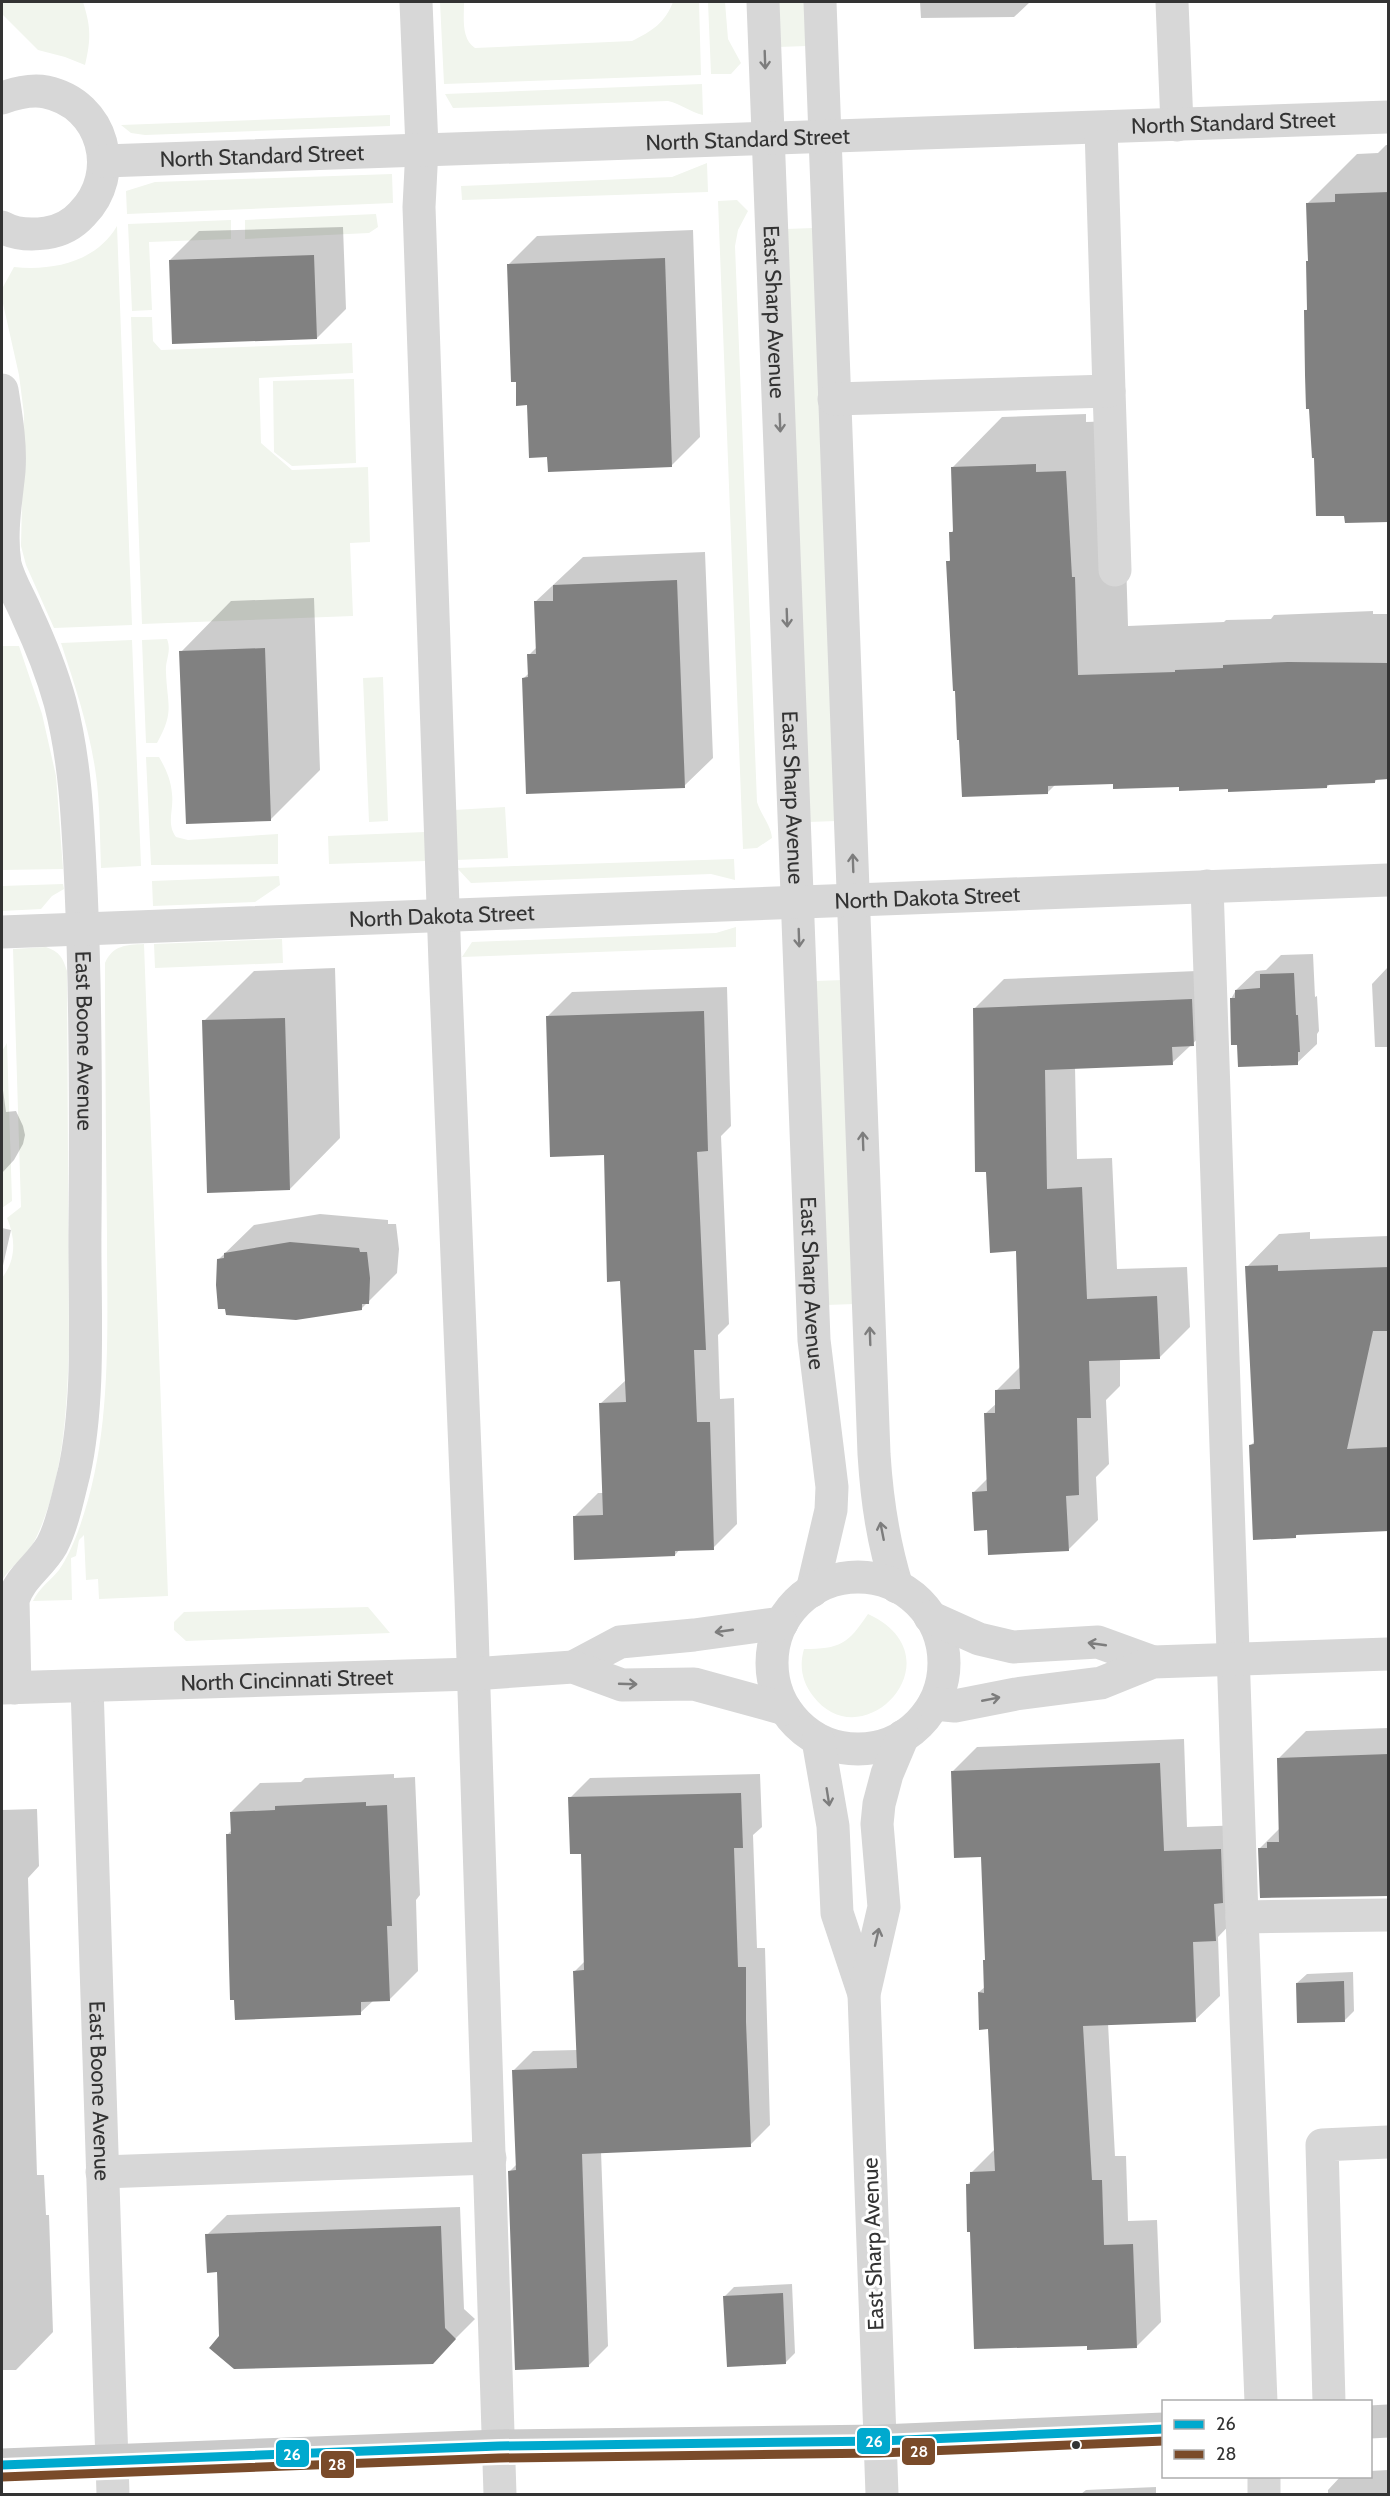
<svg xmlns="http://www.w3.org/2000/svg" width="1390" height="2496" viewBox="0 0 1390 2496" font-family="Cabin,sans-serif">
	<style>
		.green { fill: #f1f5ed }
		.shadow { fill: #0003 }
		.building { fill: #818181 }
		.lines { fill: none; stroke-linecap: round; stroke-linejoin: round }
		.minor { stroke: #d7d7d7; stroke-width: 33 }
		.major { stroke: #cacaca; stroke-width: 33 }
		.bus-1-casing { stroke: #fff; stroke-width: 14 }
		.bus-2-casing { stroke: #fff; stroke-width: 14 }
		.bus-1 { stroke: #00a9ce; stroke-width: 9 }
		.bus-2 { stroke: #7a4b2a; stroke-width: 9 }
		.oneway { stroke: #7d7d7d }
		.bus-dot { fill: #333; stroke: #fff; stroke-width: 2 }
		.labels { text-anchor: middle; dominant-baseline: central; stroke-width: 6; stroke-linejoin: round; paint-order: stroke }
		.street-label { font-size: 22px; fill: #333; stroke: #fff }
		.line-badge { stroke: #fff; stroke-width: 2 }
		.badge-label { font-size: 16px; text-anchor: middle; font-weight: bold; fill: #fff }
	</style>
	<rect width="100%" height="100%" fill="#fff"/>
	<path class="green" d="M2,2H83C91,27 91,39 85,65L65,57L38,50L2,14Z
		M440,2H464C464,18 461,39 475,48L632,41C652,31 665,23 673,2H699L701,75L444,84Z
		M708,2H725L728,39L741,63L731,74H711Z
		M777,2H806L807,46L778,47Z
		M702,84L703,115C690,112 681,104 668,101L453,108L445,94Z
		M390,115V126L145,135L131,133L121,125Z
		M707,163L708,192L462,200L461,186L672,177Z
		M392,174L393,203L127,214L126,191L155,182Z
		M737,200L748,211L738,230L735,246L757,802C761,815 771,825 772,838L757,848L743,849L718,201Z
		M376,214L378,227L369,233L245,239V220Z
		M231,220V239L149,242L152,310L132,311L128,224Z
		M117,226L132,625L54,628L26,565L21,546L24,414L19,375L2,299L3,287L14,267C53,271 96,262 117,226Z
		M814,228L837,821L808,822L785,229Z
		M131,317H152L153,341L161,350L352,343L353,373L259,378L261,443L292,470L368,467L370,542L350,543L353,616L142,624Z
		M354,379L356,463L292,466L274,452L273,381Z
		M167,639C172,652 165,660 166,672C167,705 175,711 157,743H146L142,640Z
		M132,640L141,866L101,868C100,843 100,819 98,794C94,742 77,692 61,643Z
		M2,646H19L42,714L56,776L63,869L2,870Z
		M383,677L388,821L369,822L363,678Z
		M146,757H159C166,769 171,780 172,794C174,810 166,823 176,837L188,840L278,834V864L151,865Z
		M505,807L508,858L455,860L454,810Z
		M425,832L426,861L329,864L328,836Z
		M734,859L735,880L711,874L471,883L457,868Z
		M279,876L280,885L255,902L153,906L152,881Z
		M63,884L64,889L52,896L41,909L2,911V886Z
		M736,927V947L462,957L472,942L716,933Z
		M282,939L283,963L155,968L154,944Z
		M144,944L168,1596L99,1599L98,1579L86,1580L84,1535L79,1540L76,1556L71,1558L72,1600L33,1601C39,1588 50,1581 59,1570C66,1560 73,1545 77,1534C113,1440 107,1335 107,1236C106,1145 105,1054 105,963C113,945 126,945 144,944Z
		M46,947C60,952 63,958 67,971L69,1344C67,1408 64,1479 36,1538C29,1554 12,1565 2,1580V1278C16,1260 16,1239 7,1218L21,1207L13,949Z
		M844,980L855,1304L826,1305L815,981Z
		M7,1043L12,1201L2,1208V1051Z
		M368,1607L390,1633L186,1641L174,1630V1622L184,1612Z
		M868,1614C961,1657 863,1762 813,1696C802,1682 799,1666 804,1649C840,1649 848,1644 868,1614Z"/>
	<path class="shadow" d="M920,2H1030L1014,17L921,18Z
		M1386,145H1388V520L1346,514L1315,456L1305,311L1309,308L1307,204L1357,154L1378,153Z
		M343,227L346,309L317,338L170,260L199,231Z
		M693,230L700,437L671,466L549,455L528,404L508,265L537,236Z
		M1086,414V422L1115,421L1125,527L1128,626L1224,622L1226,620L1271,619L1274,615L1373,611V614H1388V778H1378L1375,782L1330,784L1327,787L1180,786L1114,782L1056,784L1048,792L948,562L952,558L951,533L954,529L952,468L1002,417Z
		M705,552L713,758L684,786L524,678L529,673V655L537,647L535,602L583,557Z
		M314,598L320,770L270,820L181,652L231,601Z
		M1313,954L1315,997L1317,996L1319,1031L1317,1034V1044L1297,1063L1238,1043L1231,999L1236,990L1256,971L1266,970L1281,955Z
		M1388,967V1047H1375L1372,984Z
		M335,968L340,1138L290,1189L204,1021L254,971Z
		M1221,970L1223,1015L1172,1063L1075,1067L1077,1159L1112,1158L1117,1269L1187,1267L1190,1327L1160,1357L1120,1359V1386L1106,1400L1109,1464L1096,1477L1098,1520L1068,1550L988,1529L974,1492L988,1478L986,1413L997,1403L996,1391L1021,1366L1017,1250L987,1170L974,1009L1004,979Z
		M727,987L731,1126L721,1136L729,1324L718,1335L720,1399L734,1398L737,1524L713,1548L680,1549L675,1555L574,1517L598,1493H603L600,1404L626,1380L622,1280L605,1154L548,1016L572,992Z
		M2,1083L6,1112L16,1111L23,1126L25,1135L23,1144L14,1160L2,1173Z
		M320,1214L388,1220V1224H396L399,1249L397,1273L362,1308L218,1260L254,1225Z
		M2,1228L11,1230L2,1270Z
		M1310,1232V1239L1388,1236V1530L1298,1533L1295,1537L1251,1445L1256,1440L1247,1267L1279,1234Z
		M1388,1728V1828L1368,1868L1260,1848L1280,1828L1278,1759L1306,1731Z
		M1184,1739L1187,1827L1245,1825L1239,1915L1218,1937L1220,1996L1195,2020L1108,2023L1115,2156H1126L1128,2221L1157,2220L1161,2322L1136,2347L1089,2344L972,2230L967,2185L971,2181V2173L996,2148L989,2028H981L979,1992L986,1986L985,1960L987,1958L982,1855L952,1772L977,1747Z
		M394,1774V1778L415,1777L420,1895L416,1900L418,1971L389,2000H374L360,2013L227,1835L232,1830L231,1812L260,1783L301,1782L305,1778Z
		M760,1774L762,1827L753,1835L757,1948H765L770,2125L750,2145L601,2151L608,2346L588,2366L510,2171L518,2163L513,2071L533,2051L577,2050L575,1971L585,1961L582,1853L570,1798L590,1778Z
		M37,1809L39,1866L28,1878L37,2175H44L46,2215H49L53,2332L16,2370H2V1810Z
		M1353,1972L1354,2011L1345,2020L1297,1983L1307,1974Z
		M460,2207L464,2309L475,2319L452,2342L221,2336L219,2271L207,2235L227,2215Z
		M792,2284L795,2353L785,2363L725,2296L734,2287Z
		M1388,2470V2494H1328V2490L1341,2476H1370V2471Z
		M1156,2487V2494H1081L1086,2490Z"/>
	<path class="building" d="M1389,192V522L1345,523L1344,516H1316L1314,458H1312L1309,409H1306L1305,375L1304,310H1307L1306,261H1308L1306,203L1335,202V194Z
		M314,255L317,339L172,344L169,260Z
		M665,258L672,467L548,472L547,457L529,458L527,405L516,406V382H511L507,264Z
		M1036,464V472L1066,471L1072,577H1075L1078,675L1175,672V670L1223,668V665L1288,662L1389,663V779L1375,780V783L1327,785V788L1228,792V789L1179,791V787L1113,789V784L1048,786V794L962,797L959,740H957L955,691H953L946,561H950L949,532H953L951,467Z
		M677,580L685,788L526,794L522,678L528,677L527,654H536L534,601H553V585Z
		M265,648L271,821L186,824L179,651Z
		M1294,973L1296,1015H1298L1300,1052H1298V1065L1238,1067L1237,1045H1231L1230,998H1235V990L1260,988V974Z
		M1192,999L1194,1046L1172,1047L1173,1065L1045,1070L1047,1189L1082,1187L1087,1299L1157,1296L1160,1359L1089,1361L1091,1418H1077L1079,1495L1066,1496L1069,1551L988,1555L987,1530L974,1531L972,1492L987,1491L984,1413H995V1390L1020,1389L1016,1251L990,1253L986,1172H975L973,1008Z
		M704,1011L708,1151L697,1152L706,1350H694L697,1422H710L714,1550L675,1551V1556L574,1560L573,1516L603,1515L599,1403L626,1402L620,1281L607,1282L604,1155L550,1157L546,1016Z
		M285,1018L290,1190L207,1193L202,1020Z
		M290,1242L359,1248L360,1252H367L370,1278L369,1304H362V1310L296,1320L226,1315L225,1309H218L216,1285L217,1259L224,1258V1253Z
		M1278,1265V1271L1389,1267V1331H1373L1347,1449L1389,1447V1531L1296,1535V1538L1253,1540L1249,1445L1254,1444L1245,1266Z
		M1389,1754V1896L1260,1898L1258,1848H1267V1842H1279L1277,1758Z
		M1160,1763L1164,1851L1221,1849L1223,1903L1214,1904L1216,1941L1193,1942L1196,2022L1083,2026L1092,2180H1102L1104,2245L1133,2244L1137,2348L1087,2350V2346L974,2349L970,2232H967L966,2184H970V2172L995,2171L988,2029L979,2030L978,1992L984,1993L983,1960H985L981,1857L954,1858L951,1771Z
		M741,1793L743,1848H734L738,1967H746V2022L751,2147L582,2154L589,2367L515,2370L508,2171L516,2170L512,2070L577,2068L573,1971L584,1970L581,1854H570L568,1797Z
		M366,1802V1806L387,1805L392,1926H387L390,2001L361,2002V2015L235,2020L234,2000H230L229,1965L226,1834H231L230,1812L275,1810V1806Z
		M1344,1981L1345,2022L1297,2023L1296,1983Z
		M441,2226L445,2328L456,2339L433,2364L234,2369L209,2348L219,2336L217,2272L207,2273L205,2234Z
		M783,2293L786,2364L727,2367L723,2296Z"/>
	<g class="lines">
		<g class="minor">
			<path d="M416,2L422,148L419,207L445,964L471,1598L500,2494"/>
			<path id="s1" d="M763,2L814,1340L832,1487L831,1510L812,1591"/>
			<path d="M820,2L874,1454C877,1502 883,1542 897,1587"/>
			<path d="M1172,2L1177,125"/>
			<path d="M2,98C16,93 31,89 46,92C104,104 122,174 82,214C73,224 60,231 46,233C31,235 16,235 2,227"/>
			<path id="s2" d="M104,161L1388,117"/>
			<path id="s3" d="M2,390C6,416 11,444 9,471C6,501 0,533 5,564C9,581 20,598 27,615C40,643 52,673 60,702C76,763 78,825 81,888C86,1000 86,1112 85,1225C84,1304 91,1396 74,1473C68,1496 63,1524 52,1545C40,1566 20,1577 13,1600L15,1688"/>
			<path d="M1109,391L1115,570"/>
			<path d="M834,399L1109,391L1101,128"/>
			<path d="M1207,886L1242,1917L1261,2402"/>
			<path id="s4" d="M2,932L1388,880"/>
			<circle cx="858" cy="1663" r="86"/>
			<path d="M930,1617L979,1639L1013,1647L1098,1642L1153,1662"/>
			<path d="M573,1667L620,1642L694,1635L782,1623"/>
			<path id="s5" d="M87,1686L113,2494"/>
			<path id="s6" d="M2,1688L473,1674L573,1667L622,1685L694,1684L785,1709"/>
			<path d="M934,1704L955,1706L1016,1694L1101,1683L1153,1662L1388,1654"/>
			<path d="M818,1740L833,1826L837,1913L864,1994"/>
			<path d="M1242,1917L1388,1915"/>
			<path d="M102,2172L490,2158"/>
			<path d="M1329,2402L1322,2145L1388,2142"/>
			<path d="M1264,2476V2494"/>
			<path d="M882,2494L864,1994L884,1907L877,1824L879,1804L887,1774L903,1736"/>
		</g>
		<path class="major" d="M1370,2422L1388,2421
			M2,2465L499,2446L880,2441L1164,2429"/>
		<g class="bus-1-casing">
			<path id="bus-1" d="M2,2465L499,2446L880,2441L1164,2429"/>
		</g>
		<g class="bus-2-casing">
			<path id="bus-2" d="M2,2477L499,2458L880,2453L1164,2441"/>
		</g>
		<use href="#bus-1" class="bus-1"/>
		<use href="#bus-2" class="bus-2"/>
	</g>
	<defs><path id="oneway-shaft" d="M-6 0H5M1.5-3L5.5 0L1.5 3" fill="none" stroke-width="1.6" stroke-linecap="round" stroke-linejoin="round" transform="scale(1.5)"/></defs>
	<g class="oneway">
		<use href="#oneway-shaft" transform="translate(765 60) rotate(88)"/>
		<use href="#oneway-shaft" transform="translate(780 423) rotate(88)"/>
		<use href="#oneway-shaft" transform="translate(787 618) rotate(88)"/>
		<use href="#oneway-shaft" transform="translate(853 863) rotate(-92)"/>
		<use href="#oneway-shaft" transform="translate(799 938) rotate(88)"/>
		<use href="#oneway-shaft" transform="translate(863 1141) rotate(-92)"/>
		<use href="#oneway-shaft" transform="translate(870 1336) rotate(-92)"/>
		<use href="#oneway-shaft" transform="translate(882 1531) rotate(-101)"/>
		<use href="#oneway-shaft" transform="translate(724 1631) rotate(172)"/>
		<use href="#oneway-shaft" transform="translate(1097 1644) rotate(-172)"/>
		<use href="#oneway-shaft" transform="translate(628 1684) rotate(2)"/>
		<use href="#oneway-shaft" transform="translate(991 1699) rotate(-11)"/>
		<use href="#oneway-shaft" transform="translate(828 1797) rotate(81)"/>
		<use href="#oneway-shaft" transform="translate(877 1937) rotate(-77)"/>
	</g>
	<circle class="bus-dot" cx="1076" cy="2445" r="5"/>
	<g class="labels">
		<g class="street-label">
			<text stroke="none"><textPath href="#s2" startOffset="1130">North Standard Street</textPath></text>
			<text stroke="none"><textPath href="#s2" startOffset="644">North Standard Street</textPath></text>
			<text stroke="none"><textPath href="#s2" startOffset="158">North Standard Street</textPath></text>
			<text stroke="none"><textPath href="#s1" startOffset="310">East Sharp Avenue</textPath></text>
			<text stroke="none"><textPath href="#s1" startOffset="796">East Sharp Avenue</textPath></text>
			<text stroke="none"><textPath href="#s4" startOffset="926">North Dakota Street</textPath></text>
			<text stroke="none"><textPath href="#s4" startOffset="440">North Dakota Street</textPath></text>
			<text stroke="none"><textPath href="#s3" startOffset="664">East Boone Avenue</textPath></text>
			<text stroke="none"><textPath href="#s1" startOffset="1282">East Sharp Avenue</textPath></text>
			<text stroke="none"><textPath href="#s6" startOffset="285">North Cincinnati Street</textPath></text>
			<text stroke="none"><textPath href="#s5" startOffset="405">East Boone Avenue</textPath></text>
			<text transform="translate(873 2244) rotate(-92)">East Sharp Avenue</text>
		</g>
	</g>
	<g class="line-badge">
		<rect x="856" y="2427" width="35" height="28" rx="6" fill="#00a9ce"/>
		<rect x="901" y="2437" width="35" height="29" rx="6" fill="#7a4b2a"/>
		<rect x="275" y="2439" width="35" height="29" rx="6" fill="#00a9ce"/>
		<rect x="320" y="2450" width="35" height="29" rx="6" fill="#7a4b2a"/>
	</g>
	<g class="badge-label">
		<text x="874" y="2447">26</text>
		<text x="919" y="2457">28</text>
		<text x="292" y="2460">26</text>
		<text x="337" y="2470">28</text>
	</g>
	<rect width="1390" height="2496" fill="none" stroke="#333333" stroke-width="6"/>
	<rect x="1162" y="2400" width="210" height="78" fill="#ffffff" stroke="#adadad" stroke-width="1.5"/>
	<rect x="1174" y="2420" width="30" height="9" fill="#00a9ce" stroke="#adadad" stroke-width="1.5"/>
	<text x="1216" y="2430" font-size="18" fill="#333333">26</text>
	<rect x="1174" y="2450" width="30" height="9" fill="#7a4b2a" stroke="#adadad" stroke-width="1.5"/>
	<text x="1216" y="2460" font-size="18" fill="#333333">28</text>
</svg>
